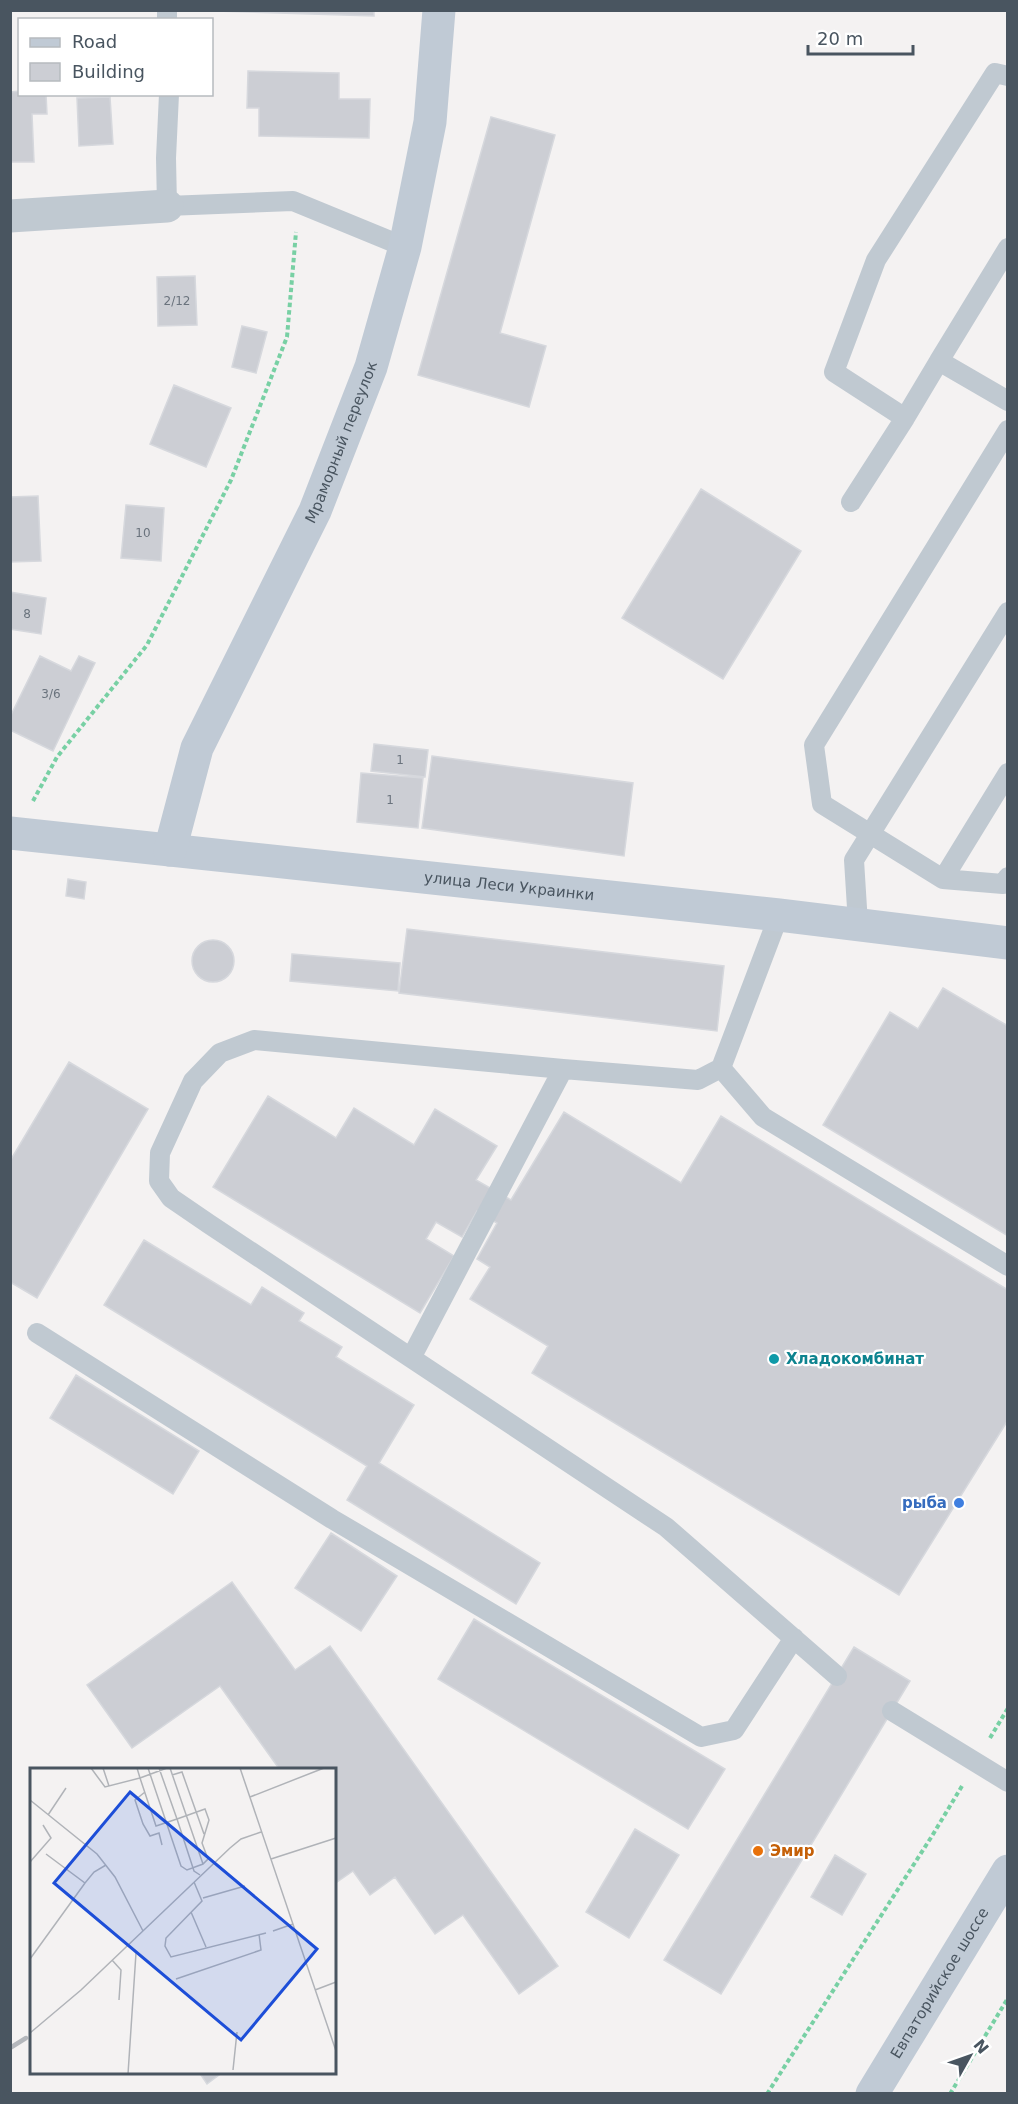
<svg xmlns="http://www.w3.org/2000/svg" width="1018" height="2104" viewBox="0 0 1018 2104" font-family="'DejaVu Sans',sans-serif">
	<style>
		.building { fill: #ccced4; stroke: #d6d8dd; stroke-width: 1.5 }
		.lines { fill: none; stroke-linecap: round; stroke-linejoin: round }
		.path { stroke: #78d0a4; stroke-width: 4; stroke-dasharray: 4.5 3; stroke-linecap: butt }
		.lane { stroke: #c0c9d1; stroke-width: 20 }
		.street { stroke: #c0c9d1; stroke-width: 33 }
		.secondary { stroke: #c0cad5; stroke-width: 33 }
		.rail { stroke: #b4b7bc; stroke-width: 4.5 }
		.culture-dot { fill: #0f9aa8; stroke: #fff; stroke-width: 2 }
		.shop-dot { fill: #3f7fe0; stroke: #fff; stroke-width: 2 }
		.food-dot { fill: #e8710a; stroke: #fff; stroke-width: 2 }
		.labels { text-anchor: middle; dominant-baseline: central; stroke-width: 4.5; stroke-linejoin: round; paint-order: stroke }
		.number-label { font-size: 12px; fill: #6a737d }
		.street-label { font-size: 15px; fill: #495560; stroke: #fff }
		.culture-label { font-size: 15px; font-weight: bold; fill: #0d838f; stroke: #fff; text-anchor: start }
		.shop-label { font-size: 15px; font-weight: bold; fill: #366cbe; stroke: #fff; text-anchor: end }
		.food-label { font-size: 15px; font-weight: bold; fill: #c56008; stroke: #fff; text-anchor: start }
		.inset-road { fill: none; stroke: #b0b3b8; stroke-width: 1.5 }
		.view { fill: #1d4ed8; fill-opacity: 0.15; stroke: #1d4ed8; stroke-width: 3 }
		.inset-edge { fill: none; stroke: #495560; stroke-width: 3 }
	</style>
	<rect width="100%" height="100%" fill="#f4f2f2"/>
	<path class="building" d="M374,10V16L182,10Z
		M248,71L339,73V99H370L369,138L259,136V108H247Z
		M20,91V94H46L47,114H32L34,162H10V92Z
		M110,97L113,144L79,146L77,98Z
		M491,117L555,135L500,333L546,346L529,407L418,375Z
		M195,276L197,325L158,326L157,277Z
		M242,326L267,332L256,373L232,367Z
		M174,385L231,408L206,467L150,444Z
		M701,489L801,551L723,679L622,618Z
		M38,496L41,561L10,562V497Z
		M126,505L164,508L161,561L121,558Z
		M10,592L46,598L41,634L10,629Z
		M40,656L71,671L79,656L95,663L53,751L10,730V717Z
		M374,744L428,750L425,777L371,771Z
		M432,756L633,783L624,856L422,828Z
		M361,773L423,778L418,828L357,822Z
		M68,879L86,882L84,899L66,896Z
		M407,929L724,966L717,1031L399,993Z
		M192 961a21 21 0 1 1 42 0a21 21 0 1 1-42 0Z
		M292,954L400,963L398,991L290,981Z
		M943,988L1008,1026V1236L823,1125L890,1012L918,1029Z
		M69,1062L148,1109L37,1298L10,1282V1161Z
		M268,1096L336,1138L354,1108L414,1145L435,1109L497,1146L476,1180L511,1200L564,1112L681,1183L721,1116L1008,1290V1420L899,1595L532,1373L548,1346L470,1299L490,1267L477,1259L497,1223L477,1211L462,1237L436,1222L426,1239L454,1256L420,1313L213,1187Z
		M144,1240L251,1305L262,1287L304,1313L299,1321L342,1347L336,1357L414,1405L379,1463L540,1563L516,1604L347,1500L367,1466L104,1305Z
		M76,1375L199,1451L173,1494L50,1418Z
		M331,1533L397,1576L361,1631L295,1588Z
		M232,1582L295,1670L330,1646L558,1966L519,1994L463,1915L435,1934L395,1877L370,1895L353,1871L334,1884V1770H280L220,1686L132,1748L87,1685Z
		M474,1619L725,1769L688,1829L438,1679Z
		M854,1647L910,1681L721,1994L664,1960Z
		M635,1829L679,1855L629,1938L586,1912Z
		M835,1855L866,1874L842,1915L811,1897Z
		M199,2072H223L207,2084Z"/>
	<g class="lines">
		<path class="path" d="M33,801L57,757L147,645L231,480L287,337L296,232
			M990,1738L1008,1708
			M767,2094L932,1836L962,1786
			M950,2094L1008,1998"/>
		<path class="lane" d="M167,10V20
			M169,94L166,158L167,206L293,201L405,247
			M1008,248L939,361L1008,401
			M905,418L939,361
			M1008,430L814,745L822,804L943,879L1003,884L1008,877
			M851,502L905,418L834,372L876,260L995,73L1008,76
			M943,879L1008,773
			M779,915L721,1068L698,1080L563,1069L254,1040L220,1053L193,1081L160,1153L159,1181L171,1198L209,1224L666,1527L837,1676
			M858,924L854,860L1008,612
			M721,1068L763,1117L1008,1266
			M37,1333L332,1519L701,1737L734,1730L794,1638
			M411,1358L563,1069
			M892,1711L1008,1782"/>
		<path class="street" d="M10,216L167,206"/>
		<g class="secondary">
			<path id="s1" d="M10,833L779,915L1008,943"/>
			<path id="s2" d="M170,850L197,748L315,511L371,367L405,247L430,122L439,10"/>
			<path id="s3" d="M872,2094L1008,1871"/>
		</g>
		<path class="rail" d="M10,2048L26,2038"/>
	</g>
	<circle class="culture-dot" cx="774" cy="1359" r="6"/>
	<circle class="shop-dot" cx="959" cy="1503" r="6"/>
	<circle class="food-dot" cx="758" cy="1851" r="6"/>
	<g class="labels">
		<g class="number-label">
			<text x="177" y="301">2/12</text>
			<text x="143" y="533">10</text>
			<text x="27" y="614">8</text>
			<text x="51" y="694">3/6</text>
			<text x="400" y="760">1</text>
			<text x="390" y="800">1</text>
		</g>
		<g class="street-label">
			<text stroke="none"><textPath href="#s2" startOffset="444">Мраморный переулок</textPath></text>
			<text stroke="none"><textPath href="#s1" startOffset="502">улица Леси Украинки</textPath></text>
			<text stroke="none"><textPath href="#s3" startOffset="130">Евпаторийское шоссе</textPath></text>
		</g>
		<g class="culture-label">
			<text x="786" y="1359">Хладокомбинат</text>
		</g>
		<g class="shop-label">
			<text x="947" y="1503">рыба</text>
		</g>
		<g class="food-label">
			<text x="770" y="1851">Эмир</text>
		</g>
	</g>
	<g transform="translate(30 1768)">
		<rect width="306" height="306" fill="#f4f2f2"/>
		<path class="inset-road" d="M61,0L75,19L110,10L107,0M73,0L79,18M118,0L151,98L157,102L173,96L178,91L172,75L179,52L175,41L147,51L129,0M137,0L110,10L126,58L147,51L164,103L170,107M140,0L173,96M210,0L306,283M142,7L152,4L174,66M115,24L105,32L113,56L120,68L129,65L132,77M220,29L294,0M0,32L67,86L85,109L113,163M18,47L36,20M16,86L55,115L64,104L76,97M241,91L306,70M0,94L21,70L13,57M164,114L172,133L136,170L135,178L141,189L236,165M173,130L215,118M161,144L176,179M243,163L263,156M0,191L55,115M82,192L91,202L89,232M146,211L231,182L229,166M285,222L306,214M0,265L51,222L200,80L211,71L231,64M203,302L207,264M98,306L106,185"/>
		<path class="view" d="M100,24L287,181L211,272L24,115Z"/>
		<rect width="306" height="306" class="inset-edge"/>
	</g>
	<rect width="1018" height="2104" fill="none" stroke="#495560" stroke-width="24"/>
	<rect x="18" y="18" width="195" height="78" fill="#ffffff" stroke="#b6bbbf" stroke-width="1.5"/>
	<rect x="30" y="38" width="30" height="9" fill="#c0cad5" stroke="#b6bbbf" stroke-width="1.5"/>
	<text x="72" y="48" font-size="18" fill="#495560">Road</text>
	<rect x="30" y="63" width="30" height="18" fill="#ccced4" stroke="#b6bbbf" stroke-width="1.5"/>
	<text x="72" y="78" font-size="18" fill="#495560">Building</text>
	<g transform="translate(970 2056) rotate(50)" stroke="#ffffff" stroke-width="4.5" paint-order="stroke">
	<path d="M0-4.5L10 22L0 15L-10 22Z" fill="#495560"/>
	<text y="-9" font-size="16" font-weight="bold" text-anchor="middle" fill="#495560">N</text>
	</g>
	<path d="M808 45v9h105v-9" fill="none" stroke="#495560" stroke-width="3"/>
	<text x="817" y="45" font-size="18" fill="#495560" stroke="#ffffff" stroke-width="4.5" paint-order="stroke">20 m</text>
</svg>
